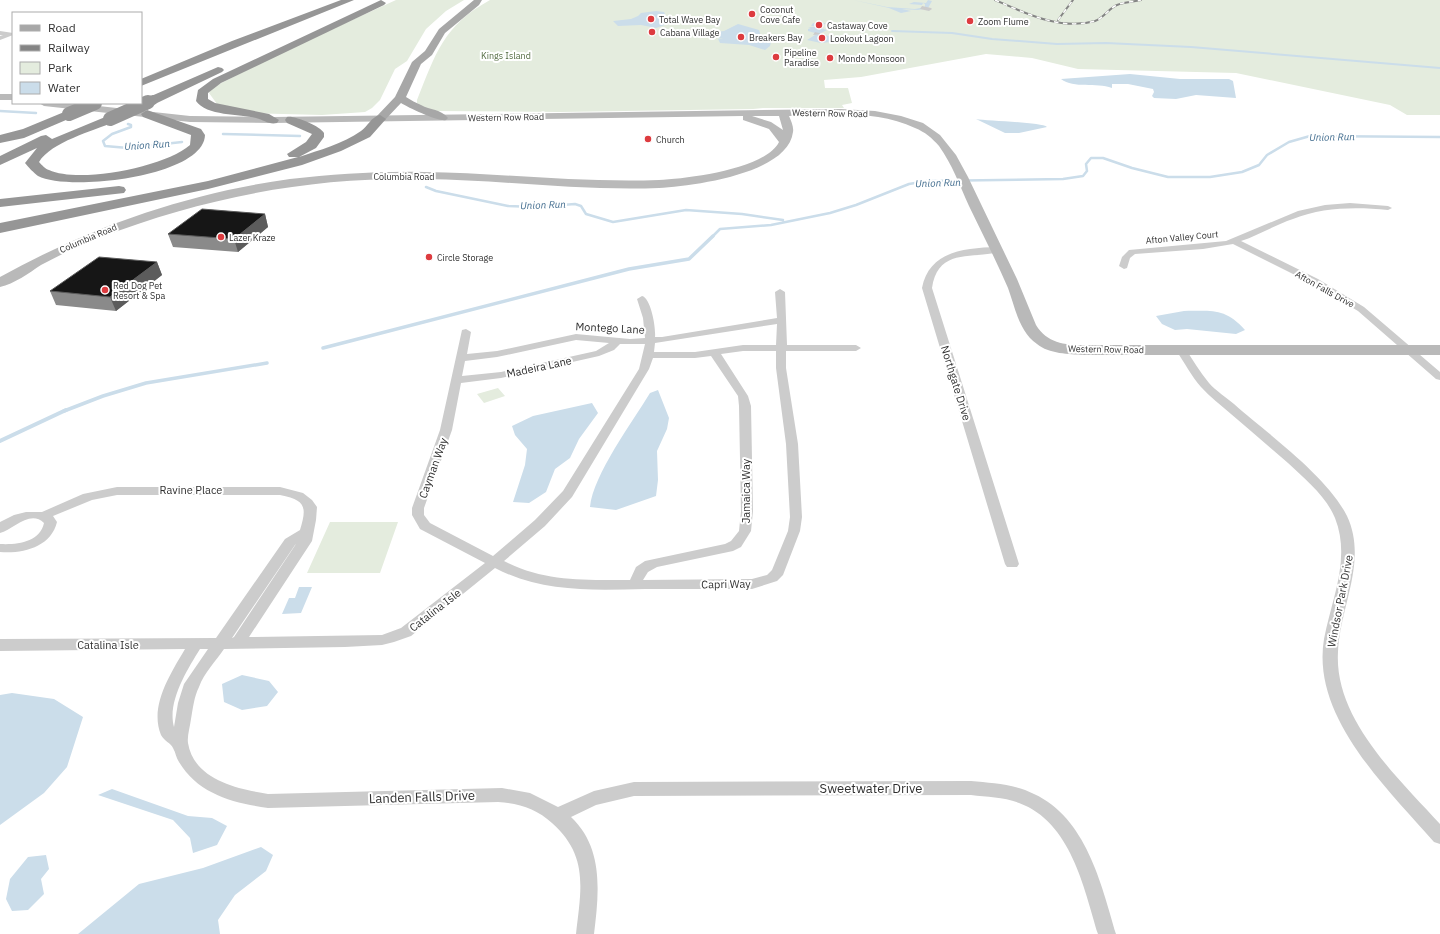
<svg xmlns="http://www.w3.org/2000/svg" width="1440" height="934" viewBox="0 0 1440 934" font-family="'IBM Plex Sans',sans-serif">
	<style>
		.green { fill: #e4ecde }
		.water { fill: #cbddea }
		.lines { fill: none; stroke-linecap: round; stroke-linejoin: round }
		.stream-far3 { stroke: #cbddea; stroke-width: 2 }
		.stream-far2 { stroke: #cbddea; stroke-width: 2.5 }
		.stream-far1 { stroke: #cbddea; stroke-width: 3.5 }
		.stream { stroke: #cbddea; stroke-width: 4 }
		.street { fill: #ccc; fill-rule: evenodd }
		.secondary { fill: #b9b9b9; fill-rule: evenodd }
		.primary { fill: #a7a7a7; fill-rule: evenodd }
		.highway { fill: #969696; fill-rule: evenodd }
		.rail-casing { stroke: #848484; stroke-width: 2 }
		.rail { stroke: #fff; stroke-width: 1.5; stroke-dasharray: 4.5; stroke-linecap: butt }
		.highway-bridge-far1 { stroke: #969696; stroke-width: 10 }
		.highway-bridge { stroke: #969696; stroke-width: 14 }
		.wall { fill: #8a8a8a }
		.shaded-wall { fill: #5c5c5c }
		.building { fill: #161616; stroke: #5c5c5c }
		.poi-dot { fill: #dd3b3f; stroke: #fff; stroke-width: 1.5 }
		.labels { text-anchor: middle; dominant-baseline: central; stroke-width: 4; stroke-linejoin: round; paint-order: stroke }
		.far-poi-label { font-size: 9px; fill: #2f2f2f; stroke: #fff; text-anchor: start }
		.far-park-label { font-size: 9px; fill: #50693e; stroke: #fff }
		.far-street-label { font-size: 9px; fill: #2f2f2f; stroke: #fff }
		.far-water-label { font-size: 10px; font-style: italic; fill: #416c8e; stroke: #fff }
		.street-label { font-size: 11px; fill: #2f2f2f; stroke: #fff }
		.near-street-label { font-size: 13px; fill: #2f2f2f; stroke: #fff }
	</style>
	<rect width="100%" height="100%" fill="#fff"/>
	<path class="green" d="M396,0H464L446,11L426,29L407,61L395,69L380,100L372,108L365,112L322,115L247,113L217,104L209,93L212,88L271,57Z
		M490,0H1440V115H1407L1390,105L1236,73L1078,69L1032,58L986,54L861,77L824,80L825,88H848L852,103L842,105L844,108H763L753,109L560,112L435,111L424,109L417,103V100C436,53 443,26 490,0Z
		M498,388L505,396L484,403L477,394Z
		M330,522H398L380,573H307Z"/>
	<path class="water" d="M853,0L887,7L915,9L925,7V4L923,3L922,5L909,4L914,2L926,3L928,0L932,1L928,8L918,10L902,9L911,11L901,13L889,8Z
		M656,11L664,12L666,16L673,19V22L656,28L641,25L618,26L613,21L631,19L638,16L641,13Z
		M813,23H826L822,26L824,27L820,28L827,30L819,34L834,37L835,40L838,41L821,43L807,40L815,35V33L808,31V29L811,28L808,27H819L811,26Z
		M738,24L759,30L761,36L771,42L770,46L765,50L749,45L720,43L718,39H723L711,37L709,33L724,31Z
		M1130,74L1180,79H1229L1233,81L1236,98L1196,95L1176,99L1154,98L1152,96L1154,92L1153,89L1128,84H1112V88C1096,82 1074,89 1061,79Z
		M976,119C987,121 1042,122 1047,127L1019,133H1005Z
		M1184,311C1213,311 1225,308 1245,330L1236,334L1187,329L1175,330L1162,324L1156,316Z
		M658,390L669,418L667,429L657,451L658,480L656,496L616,510L590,507C593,475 633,421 650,393Z
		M592,403L598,413L579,439L570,458L555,469L546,492L529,503L513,502L525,465L527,449L515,435L512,426L533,416Z
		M299,587H312L301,613L282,614L289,598H295Z
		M242,675L269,681L278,692L267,706L242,710L224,702L222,684Z
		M12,693L54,699L83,717L67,767L44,793L0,825V695Z
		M112,789L188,816L212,818L227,826L217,845L193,853L190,838L173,820L98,795Z
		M261,847L273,855L266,871L235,895L218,920L220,934H78L139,884L203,868Z
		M46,855L49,869L41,879L44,894L28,910L12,911L6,899L10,879L28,857Z"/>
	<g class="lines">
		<path class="stream-far3" d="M892,31L952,33L992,39L1057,44L1106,43L1191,47L1440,68"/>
		<path class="stream-far2" d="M0,111L36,113
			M128,124L131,125V127L112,134L103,141L105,146L128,148L182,142
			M223,134L300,136
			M426,187L436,191L508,206L535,207L575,204L581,206L586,214L613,222L686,210L742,214L783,220
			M712,237L720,229L771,225L830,213L856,205L909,184L927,181L1063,179L1083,176L1087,171L1086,164L1091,158H1103L1132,168L1168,177H1210L1242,172L1259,165L1267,155L1289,142L1310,136L1440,137"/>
		<path class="stream-far1" d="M323,348L629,269L689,259L713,236
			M64,411L103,396L146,383L267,363"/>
		<path class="stream" d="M0,441L66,410"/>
		<path class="street" d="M922,6L931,8L932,9L929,11L920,9Z
			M0,31L13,33V35L0,40V36L3,35H0Z
			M815,32L822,34L813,35Z
			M1350,203L1388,206L1392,208L1388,210C1356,207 1323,207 1293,219C1275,225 1259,235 1241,241L1318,279L1364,307L1440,372V380L1436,379L1358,311L1311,283L1233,244L1203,249L1135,254L1130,258L1127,268L1124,269L1119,266L1122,257L1129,250L1226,241L1298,211L1325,205Z
			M997,247L1000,248V252C971,259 938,248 932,288L1019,564L1017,567H1007L1005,564L922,288C929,251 965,248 997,247Z
			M780,289L785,292L787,345H856L861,348L856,351H786V368L798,444L802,517L800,531L783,575L777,581L752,589C716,589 681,589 645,589C593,590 543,593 495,568L411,636L394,642L382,645L345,647L224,649C216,661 204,673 199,687C194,697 193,708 191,719C190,727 187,736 188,743C194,780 238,789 268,794L502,788L530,793L558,807L594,791L634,782L971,781C992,783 1014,784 1034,794C1086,818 1101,883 1116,934H1098C1084,888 1071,822 1019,803C1004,797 987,797 971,795L634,796L596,805L571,817C604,848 599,893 594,934H576C581,889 589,856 552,823C537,809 519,803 498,802L268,808C233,803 198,794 179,762C176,758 176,753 173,748C171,743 164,741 161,735C149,706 171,673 185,649L0,651V639L216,638L285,539L300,530C307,507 306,500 280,495H117L92,500L53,516L57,522C51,547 23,554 0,552V544C17,545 40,542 44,523C30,509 13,530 0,533V522L14,515L26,512H42L83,494L117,487H280L303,493L312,500L317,507L316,520L312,541L249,637L382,635L401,628L485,563L420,529L412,515V508L440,430L462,330L466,329L471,332L467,354L497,351L576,334L630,339L645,338L643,318L637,299L642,296C651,298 656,328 655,337H662L777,318L775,292ZM777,324L776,345H743L695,352H654L655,343ZM576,340L609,343L596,351L501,372L462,376L465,361L497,357ZM620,344H645L639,369L563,491L535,520L493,556L430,523L424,515V508L452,430L461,383L501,378L599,356L614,350ZM743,351H776V368L786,444L790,517L788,531L772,570L767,575L752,579L643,580L648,572L657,567L733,551L741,547L751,531L753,511L751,406L748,396L721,354ZM711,356L738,396L739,406L741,511L739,531L731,541L725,544L645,561L636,567L630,580C585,580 544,582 504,561L545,526L572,497L649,369L653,358H695ZM296,544L234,637L232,638L295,545ZM200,649H208L184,684L178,703L174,727C167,702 187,670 200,649Z
			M1181,347L1185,348C1192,359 1200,372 1209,383C1216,391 1226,397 1234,404C1268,434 1327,476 1347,516C1368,561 1340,606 1338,652C1334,719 1398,778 1440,824V844L1434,842C1387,788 1311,717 1324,639C1332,598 1351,559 1335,518C1326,496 1305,479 1288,463C1269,447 1250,430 1231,414C1221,405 1210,397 1201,387C1192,377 1184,362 1176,350Z"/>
		<path class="secondary" d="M0,94H13V100H0Z
			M39,103H71L190,116L273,117L841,109L875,111L901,116L923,123L940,135L956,155L968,177L1017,279L1036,325C1047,343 1064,345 1084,345H1440V355H1084C1069,354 1049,354 1037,344C1019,332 1015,307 1008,288C996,260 982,233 969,206C960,186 952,164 939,146C932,138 925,132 915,128C877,110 830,115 789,116C791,121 794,127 793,132C788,174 693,186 659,188C581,191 503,180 425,179C311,177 205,197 99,238C80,245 60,255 41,265C29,273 14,284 0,287V277C90,227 188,193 290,179C335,174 379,171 424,172C502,173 581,183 659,180C687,179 766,169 779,142L769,129L743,120V116L273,123L190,122L44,106ZM752,116H779L783,130L771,122Z"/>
		<path class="primary" d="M474,0H482L479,5L445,33L432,55L421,64L406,97C411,100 416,103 421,105C430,110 441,109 448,118L446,120C439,122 409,108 401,103L384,121H376L374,119L376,117L395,97L412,62L425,51L439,29Z"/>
		<path class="highway" d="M341,0H354L141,86V79L232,41Z
			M381,0L386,3L384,5L221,83L208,93V99L215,103L269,114L279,120L277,123C269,125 264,120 256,118C240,114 206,116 196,101L198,90L213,79Z
			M218,67L222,68L224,70L222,72L157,103H149L147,100L149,97Z
			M69,110L75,114L73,117L24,138L0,143V135L23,129Z
			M147,110L201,129L205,135C204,177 68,192 38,176C34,173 28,167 25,163L37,148L0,165V156L41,136L46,135L52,139L110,115L114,116L116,119L114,122C93,131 51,142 39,162C42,165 45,169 49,170C79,184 165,167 190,145L191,135L143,117L141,114Z
			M380,115L386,119L370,137L341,151L302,165L208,189L0,233V223L208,181L298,157H289L287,154L306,142L312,134L287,123L285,120L287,117C294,115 320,126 324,133V137L316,148L299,157C319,150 343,144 361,131C368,126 371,117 380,115Z
			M119,186L124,187L126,190L124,193L0,207V199Z"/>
		<g class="rail-casing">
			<path id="rail" d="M995,0C1025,13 1061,31 1095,21C1104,18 1109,8 1117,5C1124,2 1133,2 1141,0
				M1058,20L1073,0"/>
		</g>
		<use href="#rail" class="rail"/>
		<path class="highway-bridge-far1" d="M146,103L153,100"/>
		<path class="highway-bridge" d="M69,114L95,103
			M110,119L148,102"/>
	</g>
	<path class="wall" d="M265,214L268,227L238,252L173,247L168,234Z
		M157,262L162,275L116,311L56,305L50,291Z"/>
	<path class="shaded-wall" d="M265,214L268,227L238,252L234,239Z
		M157,262L162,275L116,311L110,297Z"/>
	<path class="building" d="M202,209L265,214L234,239L168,234Z
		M99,257L157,262L110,297L50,291Z"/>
	<g class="poi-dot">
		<circle cx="752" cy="14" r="4"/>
		<circle cx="651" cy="19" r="4"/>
		<circle cx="970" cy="21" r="4"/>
		<circle cx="819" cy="25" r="4"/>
		<circle cx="652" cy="32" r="4"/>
		<circle cx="741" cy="37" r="4"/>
		<circle cx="822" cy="38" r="4"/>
		<circle cx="776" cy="57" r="4"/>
		<circle cx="830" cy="58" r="4"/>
		<circle cx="648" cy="139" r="4"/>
		<circle cx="221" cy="237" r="4"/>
		<circle cx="429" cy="257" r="4"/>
		<circle cx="105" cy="290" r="4"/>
	</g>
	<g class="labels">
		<g class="far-poi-label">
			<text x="760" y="9">Coconut<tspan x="760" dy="10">Cove Cafe</tspan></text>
			<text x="659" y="19">Total Wave Bay</text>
			<text x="978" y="21">Zoom Flume</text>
			<text x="827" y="25">Castaway Cove</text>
			<text x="660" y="32">Cabana Village</text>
			<text x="749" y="37">Breakers Bay</text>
			<text x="830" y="38">Lookout Lagoon</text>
			<text x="784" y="52">Pipeline<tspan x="784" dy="10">Paradise</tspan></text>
			<text x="838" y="58">Mondo Monsoon</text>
			<text x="656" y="139">Church</text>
			<text x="229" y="237">Lazer Kraze</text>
			<text x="437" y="257">Circle Storage</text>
			<text x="113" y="285">Red Dog Pet<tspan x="113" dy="10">Resort &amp; Spa</tspan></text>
		</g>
		<g class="far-park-label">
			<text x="506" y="55">Kings Island</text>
		</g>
		<g class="far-street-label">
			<text transform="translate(830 113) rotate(1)">Western Row Road</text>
			<text transform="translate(506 117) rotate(-1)">Western Row Road</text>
			<text x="404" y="176">Columbia Road</text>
			<text transform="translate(1182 237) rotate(-5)">Afton Valley Court</text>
			<text transform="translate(88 238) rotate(-23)">Columbia Road</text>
			<text transform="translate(1325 289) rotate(29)">Afton Falls Drive</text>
			<text transform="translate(1106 349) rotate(1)">Western Row Road</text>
		</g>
		<g class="far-water-label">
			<text transform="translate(1332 137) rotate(-1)">Union Run</text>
			<text transform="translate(147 145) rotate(-4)">Union Run</text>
			<text transform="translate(938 183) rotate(-2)">Union Run</text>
			<text transform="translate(543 205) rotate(-2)">Union Run</text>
		</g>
		<g class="street-label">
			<text transform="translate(610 328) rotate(3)">Montego Lane</text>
			<text transform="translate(539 367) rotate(-12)">Madeira Lane</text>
			<text transform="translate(956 383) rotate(73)">Northgate Drive</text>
			<text transform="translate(433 468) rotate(-70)">Cayman Way</text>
			<text x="191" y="490">Ravine Place</text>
			<text transform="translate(746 491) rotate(-90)">Jamaica Way</text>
			<text transform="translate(726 584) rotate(-1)">Capri Way</text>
			<text transform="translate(1340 601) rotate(-79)">Windsor Park Drive</text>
			<text transform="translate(435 610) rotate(-38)">Catalina Isle</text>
			<text x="108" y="645">Catalina Isle</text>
		</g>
		<g class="near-street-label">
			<text x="871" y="788">Sweetwater Drive</text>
			<text transform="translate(422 797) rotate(-2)">Landen Falls Drive</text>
		</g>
	</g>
	<rect x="12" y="12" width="130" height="92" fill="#ffffff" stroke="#acacac"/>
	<rect x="20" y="25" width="20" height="6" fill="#a7a7a7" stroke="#acacac"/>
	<text x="48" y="32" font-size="12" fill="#2f2f2f">Road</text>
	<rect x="20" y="45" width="20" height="6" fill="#848484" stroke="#acacac"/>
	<text x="48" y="52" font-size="12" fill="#2f2f2f">Railway</text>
	<rect x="20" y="62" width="20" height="12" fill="#e4ecde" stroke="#acacac"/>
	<text x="48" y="72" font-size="12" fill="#2f2f2f">Park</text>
	<rect x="20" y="82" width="20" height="12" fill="#cbddea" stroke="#acacac"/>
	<text x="48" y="92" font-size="12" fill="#2f2f2f">Water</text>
</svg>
